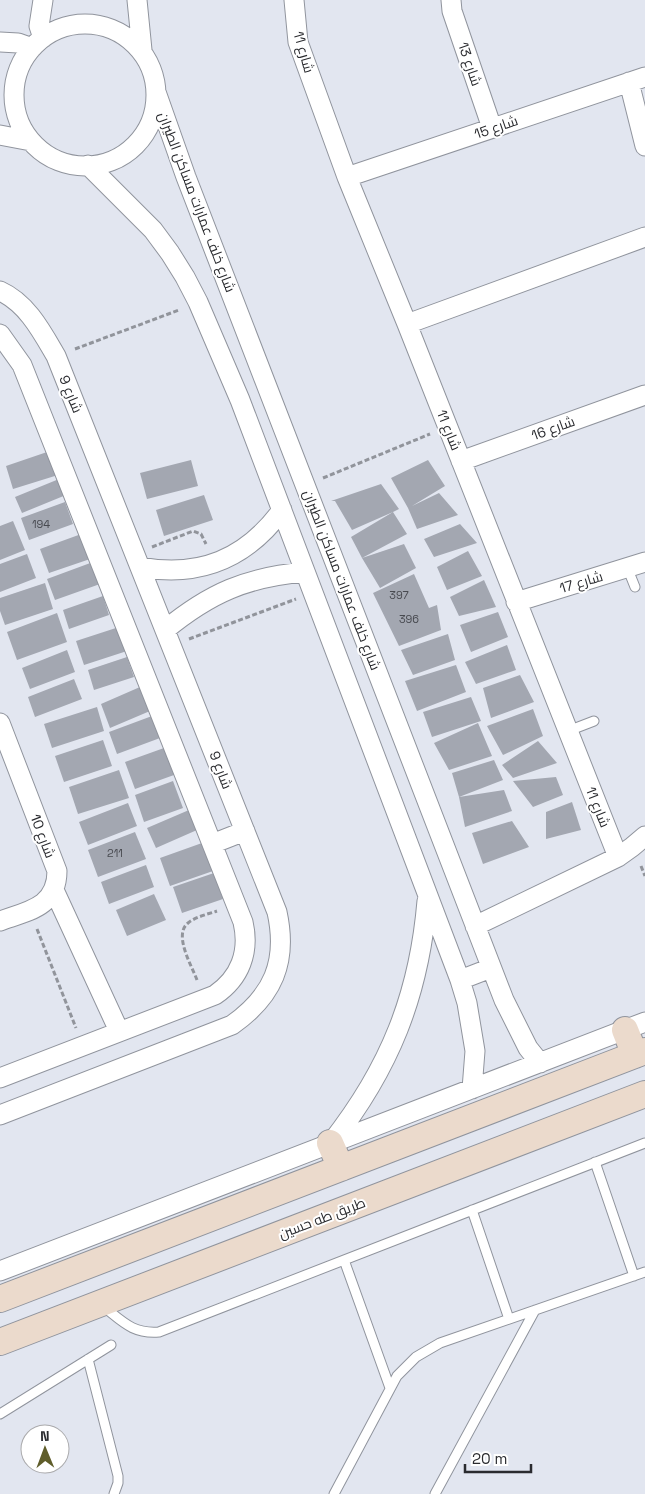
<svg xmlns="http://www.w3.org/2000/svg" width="645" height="1494" viewBox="0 0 645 1494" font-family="'Space Grotesk',Cairo,sans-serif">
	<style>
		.building { fill: #a3a7b1 }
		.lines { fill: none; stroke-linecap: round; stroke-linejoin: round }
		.lane-casing { stroke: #90949d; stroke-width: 11 }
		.street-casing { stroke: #90949d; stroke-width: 21 }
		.secondary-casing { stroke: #90949d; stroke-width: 28 }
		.path { stroke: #91949b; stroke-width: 3; stroke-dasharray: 5 2.5; stroke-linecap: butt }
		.lane { stroke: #fff; stroke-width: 9 }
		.street { stroke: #fff; stroke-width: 19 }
		.secondary { stroke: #ebdacc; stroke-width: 26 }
		.labels { text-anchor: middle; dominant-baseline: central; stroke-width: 4; stroke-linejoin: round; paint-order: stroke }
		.number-label { font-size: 11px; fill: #484a50 }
		.street-label { font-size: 14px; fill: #2a2b2f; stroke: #fff }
	</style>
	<rect width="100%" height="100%" fill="#e2e6f0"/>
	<path class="building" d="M50,451L58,475L13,489L6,466Z
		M191,460L198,486L147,499L140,473Z
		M428,460L445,486L412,506L439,493L458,515L417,529L408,508L391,478Z
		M59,479L66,495L22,513L15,497Z
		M381,484L399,509L393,512L407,534L362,558L404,544L416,568L380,588L362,558L351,537L393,512L352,530L335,501H331Z
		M204,495L213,520L164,536L156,510Z
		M65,502L73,524L29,540L21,518Z
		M13,521L25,550L0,560V526Z
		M460,524L477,543L434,557L424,539Z
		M84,533L93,558L49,573L40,549Z
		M468,551L482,576L447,590L437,567Z
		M27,554L36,578L0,592V564Z
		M93,562L100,584L55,600L47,579Z
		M414,574L429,608L437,605L441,630L399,646L373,593Z
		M484,580L496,607L459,616L450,597Z
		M45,583L53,609L5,625L0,611V598Z
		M103,596L109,615L69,629L63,610Z
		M498,612L508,637L471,652L460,625Z
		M57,613L67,642L17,660L7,632Z
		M119,627L127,651L84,665L76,641Z
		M448,634L455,660L413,675L401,650Z
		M507,645L516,670L476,684L465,662Z
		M67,650L75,672L30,689L22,668Z
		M127,657L134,677L94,690L88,670Z
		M456,665L466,692L417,711L405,681Z
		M520,675L534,702L491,718L483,688Z
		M74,679L82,699L35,717L28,697Z
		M140,687L150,711L110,728L101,704Z
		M471,697L481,721L432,737L423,712Z
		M97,707L104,731L52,748L44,724Z
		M533,709L543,736L503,755L487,726Z
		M152,716L160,738L117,754L109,732Z
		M478,723L492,756L449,770L434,743Z
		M103,740L112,766L64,782L55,756Z
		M538,741L557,763L513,778L502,765Z
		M164,748L174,775L135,789L125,762Z
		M494,760L503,780L459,797L452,773Z
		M119,770L129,798L78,814L69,787Z
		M556,777L563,795L533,807L513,781Z
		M173,781L183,808L144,822L135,795Z
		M504,790L512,811L465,827L459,797Z
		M572,802L581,830L546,839V812Z
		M128,803L137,826L88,845L79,822Z
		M189,810L197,830L156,848L147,828Z
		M512,821L529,847L483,864L472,833Z
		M135,832L146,859L98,877L88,850Z
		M202,843L213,871L170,886L160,858Z
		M146,865L154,887L109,904L101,882Z
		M214,873L223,899L182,913L173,887Z
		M154,894L166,920L127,936L116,910Z"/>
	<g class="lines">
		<g class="lane-casing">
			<path id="lane" d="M627,567L635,587
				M568,731L594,721
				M595,1162L634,1276
				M472,1210L509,1319
				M344,1260L390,1388
				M104,1307C123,1322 133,1334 159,1332L645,1143
				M88,1359L118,1476V1483L114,1494
				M0,1414L111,1345
				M334,1494L397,1376L416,1357L440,1343L645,1272
				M435,1494L535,1310"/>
		</g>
		<g class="street-casing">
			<path id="street" d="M43,0L39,26L43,38
				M137,0L142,50
				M294,0L298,42L347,177L407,324L618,857
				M451,0L452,11L492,128
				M14 95a71 71 0 1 1 142 0a71 71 0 1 1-142 0Z
				M0,42L18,43L32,48
				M629,82L645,146
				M156,92L186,177L504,1000L528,1048L540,1063
				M0,135L31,141
				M88,165L153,230L170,253L185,277L198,302L240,400L460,980L467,1003L475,1051L472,1089
				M347,177L645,77
				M0,291C27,303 42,332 56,356L277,912C288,962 273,996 232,1025L0,1115
				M407,324L645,237
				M0,334L22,365L243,922C250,952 240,978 215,995L0,1078
				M461,461L645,395
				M140,567C200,578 246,559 282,510
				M516,602L645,562
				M165,630C210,593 247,577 305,572
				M0,723L57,871C57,907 28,911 0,921
				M212,844L245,831
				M54,890L119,1031
				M475,926L618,857L632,847L645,836
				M460,980L491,968
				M331,1143C390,1068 419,995 427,901
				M0,1271L645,1022"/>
		</g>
		<g class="secondary-casing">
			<path id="secondary" d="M625,1030L635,1055
				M330,1143L341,1168
				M0,1299L645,1051
				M0,1342L645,1094"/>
		</g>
		<path class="path" d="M75,349L179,310
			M323,478L430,434
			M152,547L193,531L201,534L206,544
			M189,639L296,599
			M641,866L645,876
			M37,929L76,1028
			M197,980C192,966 173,935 188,923C195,917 208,914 217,911"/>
		<use href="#lane" class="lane"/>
		<use href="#street" class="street"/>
		<use href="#secondary" class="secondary"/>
	</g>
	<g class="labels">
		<g class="number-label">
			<text x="41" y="524">194</text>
			<text x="399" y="595">397</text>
			<text x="409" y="619">396</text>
			<text x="115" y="853">211</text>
		</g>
		<g class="street-label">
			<text transform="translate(304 52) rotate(74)">شارع 11</text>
			<text transform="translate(470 64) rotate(71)">شارع 13</text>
			<text transform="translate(496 127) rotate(-19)">شارع 15</text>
			<text transform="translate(197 202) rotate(69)">شارع خلف عمارات مساكن الطيران</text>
			<text transform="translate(71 394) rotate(68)">شارع 9</text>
			<text transform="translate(553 428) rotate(-20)">شارع 16</text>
			<text transform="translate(449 430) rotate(68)">شارع 11</text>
			<text transform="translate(342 580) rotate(69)">شارع خلف عمارات مساكن الطيران</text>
			<text transform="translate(581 582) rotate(-17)">شارع 17</text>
			<text transform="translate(221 770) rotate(69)">شارع 9</text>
			<text transform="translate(598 807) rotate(68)">شارع 11</text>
			<text transform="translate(43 836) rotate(69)">شارع 10</text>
			<text transform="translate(322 1218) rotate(-21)">طريق طه حسين</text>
		</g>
	</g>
	<g transform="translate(45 1449) rotate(359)"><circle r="24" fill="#ffffff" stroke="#aaaaac"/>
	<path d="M0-4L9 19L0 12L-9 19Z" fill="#5f5d2a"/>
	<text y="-8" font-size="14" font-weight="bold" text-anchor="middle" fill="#2a2b2f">N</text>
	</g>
	<path d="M465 1464v8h66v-8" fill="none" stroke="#2a2b2f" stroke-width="2.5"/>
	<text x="472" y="1464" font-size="15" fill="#2a2b2f" stroke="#ffffff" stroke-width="4" paint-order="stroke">20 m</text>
</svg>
